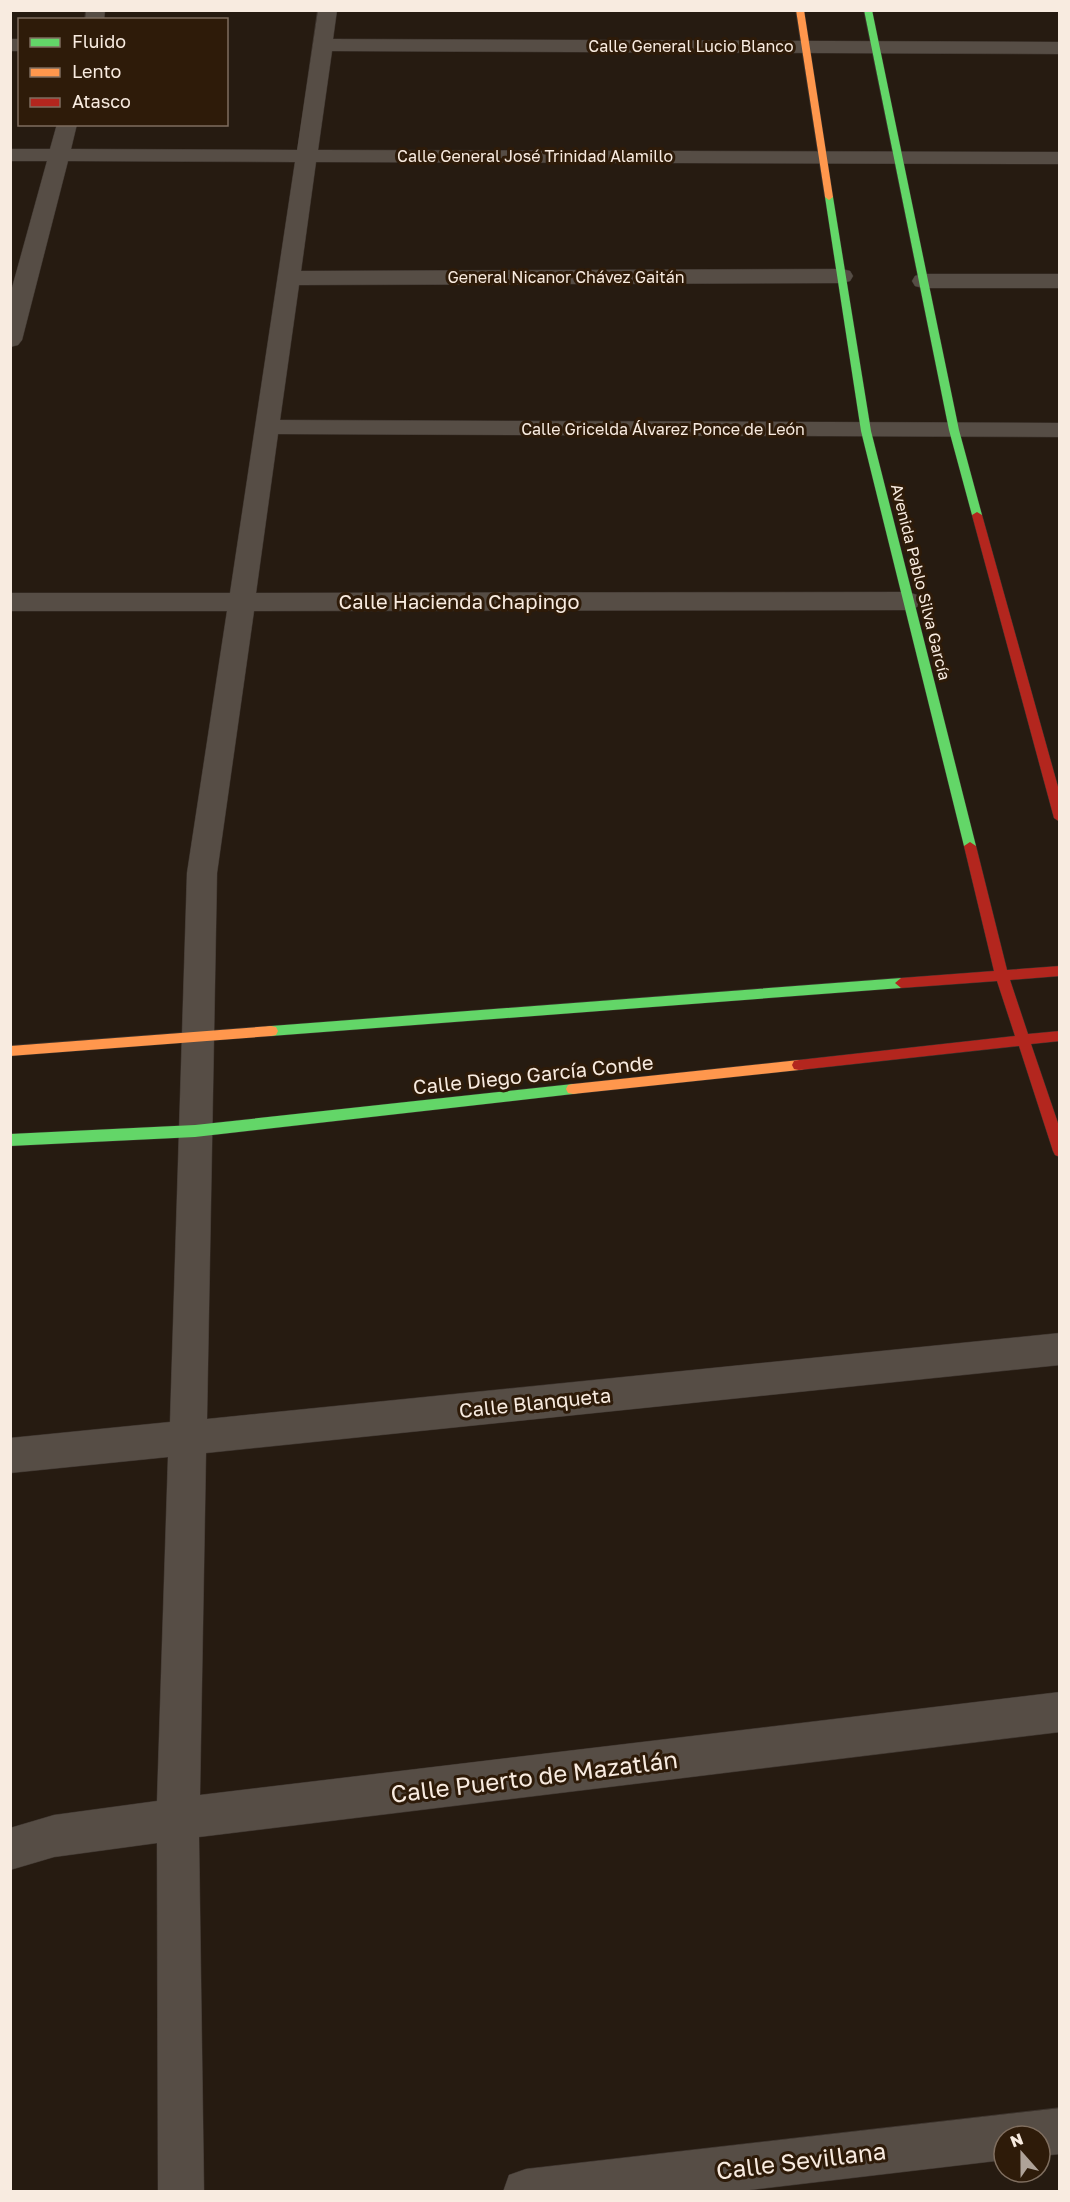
<svg xmlns="http://www.w3.org/2000/svg" width="1070" height="2202" viewBox="0 0 1070 2202" font-family="'Golos Text',sans-serif">
	<style>
		.lines { fill: none; stroke-linecap: round; stroke-linejoin: round }
		.street-casing { stroke: #3d342e; stroke-width: 1 }
		.fast-casing { stroke: #3d342e; stroke-width: 1 }
		.slow-casing { stroke: #3d342e; stroke-width: 1 }
		.jam-casing { stroke: #3d342e; stroke-width: 1 }
		.street { fill: #564d45; fill-rule: evenodd }
		.fast { fill: #63d668; fill-rule: evenodd }
		.slow { fill: #ff974d; fill-rule: evenodd }
		.jam { fill: #b3261e; fill-rule: evenodd }
		.labels { text-anchor: middle; dominant-baseline: central; stroke-width: 6; stroke-linejoin: round; paint-order: stroke }
		.far-street-label { font-size: 16px; fill: #f8ebe0; stroke: #2e1b09 }
		.street-label { font-size: 20px; fill: #f8ebe0; stroke: #2e1b09 }
		.near-street-label { font-size: 24px; fill: #f8ebe0; stroke: #2e1b09 }
	</style>
	<rect width="100%" height="100%" fill="#261b11"/>
	<g class="lines">
		<g class="street-casing">
			<path id="street" d="M86,10H105L104,20H85Z
				M318,10H337L333,39L1060,42V54L332,51L318,150L1060,152V164L316,162L301,271L842,269L850,271L853,276L850,281L842,283L299,285L280,420L1060,423V437L278,434L256,593L908,592L917,595L921,601L917,607L908,610L254,611L217,873L207,1419L1060,1333V1365L206,1453L200,1795L1060,1692V1732L199,1837L204,2192H158L157,1843L54,1857L10,1870V1828L54,1815L157,1801L168,1457L10,1473V1438L170,1422L187,873L227,611H10V593H230L295,162L68,161L22,340L18,345L10,347V295L47,161H10V149H50L57,124H77L71,149L297,150Z
				M10,39H20V51H10Z
				M923,274H1060V288H923L915,286L912,281L915,276Z
				M1060,2108V2154L1040,2156V2136H1004V2160L733,2192H503L509,2175L526,2169Z"/>
		</g>
		<g class="fast-casing">
			<path id="fast" d="M864,10H872L959,430L982,515L977,518L972,515L949,430Z
				M829,194L833,197L871,431L976,846L970,850L964,846L861,431L825,197Z
				M901,978L907,983L901,988L271,1036L266,1035L264,1031L266,1027L271,1026Z
				M573,1084L578,1085L580,1089L578,1093L573,1094L195,1137L10,1146V1134L195,1125Z"/>
		</g>
		<g class="slow-casing">
			<path id="slow" d="M796,10H804L833,197L829,200L825,197Z
				M271,1026L276,1027L278,1031L276,1035L271,1036L10,1056V1046Z
				M799,1060L804,1061L806,1065L804,1069L799,1070L573,1094L568,1093L566,1089L568,1085L573,1084Z"/>
		</g>
		<g class="jam-casing">
			<path id="jam" d="M977,512L982,515L1060,794V822L1054,818L972,515Z
				M970,842L976,846L1007,970L1060,966V976L1010,980L1028,1034L1060,1031V1041L1031,1044L1060,1129V1157L1055,1155L1053,1151L1019,1046L799,1070L794,1069L792,1065L794,1061L799,1060L1015,1036L997,981L901,988L895,983L901,978L994,971L964,846Z"/>
		</g>
		<use href="#street" class="street"/>
		<use href="#fast" class="fast"/>
		<use href="#slow" class="slow"/>
		<use href="#jam" class="jam"/>
	</g>
	<g class="labels">
		<g class="far-street-label">
			<text x="691" y="46">Calle General Lucio Blanco</text>
			<text x="535" y="156">Calle General José Trinidad Alamillo</text>
			<text x="566" y="277">General Nicanor Chávez Gaitán</text>
			<text x="663" y="429">Calle Gricelda Álvarez Ponce de León</text>
			<text transform="translate(921 582) rotate(76)">Avenida Pablo Silva García</text>
		</g>
		<g class="street-label">
			<text x="459" y="601">Calle Hacienda Chapingo</text>
			<text transform="translate(533 1074) rotate(-6)">Calle Diego García Conde</text>
			<text transform="translate(535 1402) rotate(-6)">Calle Blanqueta</text>
		</g>
		<g class="near-street-label">
			<text transform="translate(534 1776) rotate(-7)">Calle Puerto de Mazatlán</text>
			<text transform="translate(801 2160) rotate(-7)">Calle Sevillana</text>
		</g>
	</g>
	<rect width="1070" height="2202" fill="none" stroke="#f8ebe0" stroke-width="24"/>
	<rect x="18" y="18" width="210" height="108" fill="#2e1b09" stroke="#7f6e5f" stroke-width="1.5"/>
	<rect x="30" y="38" width="30" height="9" fill="#63d668" stroke="#7f6e5f" stroke-width="1.5"/>
	<text x="72" y="48" font-size="18" fill="#f8ebe0">Fluido</text>
	<rect x="30" y="68" width="30" height="9" fill="#ff974d" stroke="#7f6e5f" stroke-width="1.5"/>
	<text x="72" y="78" font-size="18" fill="#f8ebe0">Lento</text>
	<rect x="30" y="98" width="30" height="9" fill="#b3261e" stroke="#7f6e5f" stroke-width="1.5"/>
	<text x="72" y="108" font-size="18" fill="#f8ebe0">Atasco</text>
	<g transform="translate(1022 2154) rotate(339)"><circle r="28" fill="#2e1b09" stroke="#7f6e5f" stroke-width="1.5"/>
	<path d="M0-4.5L10 22L0 15L-10 22Z" fill="#aea298"/>
	<text y="-9" font-size="16" font-weight="bold" text-anchor="middle" fill="#f8ebe0">N</text>
	</g>
</svg>
